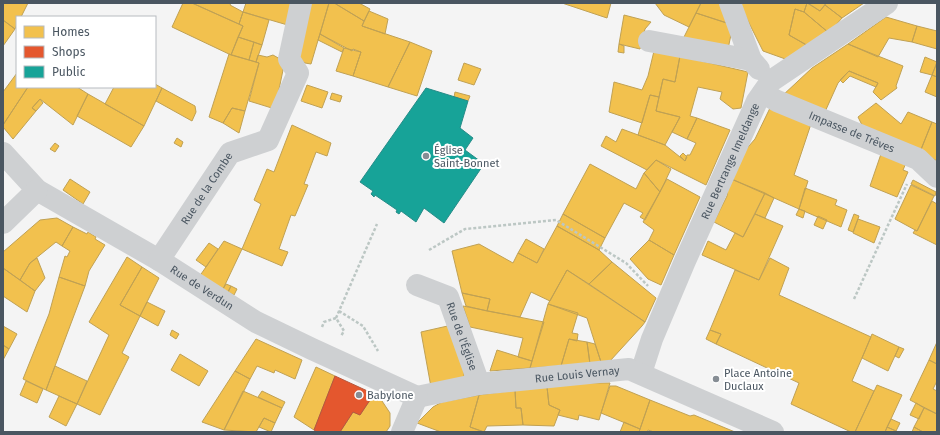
<svg xmlns="http://www.w3.org/2000/svg" width="940" height="435" viewBox="0 0 940 435" font-family="'Fira Sans',sans-serif">
	<style>
		.homes { fill: #f2c14e; stroke: #c0a154 }
		.shops { fill: #e4572e; stroke: #b6573d }
		.public { fill: #17a398; stroke: #268c88 }
		.lines { fill: none; stroke-linecap: round; stroke-linejoin: round }
		.path { stroke: #bcc7c4; stroke-width: 2.5; stroke-dasharray: 3 2; stroke-linecap: butt }
		.minor { stroke: #ced0d2; stroke-width: 22 }
		.poi-dot { fill: #868d94; stroke: #fff; stroke-width: 1.5 }
		.labels { text-anchor: middle; dominant-baseline: central; stroke-width: 4; stroke-linejoin: round; paint-order: stroke }
		.street-label { font-size: 11px; fill: #4a5661; stroke: #fff }
		.poi-label { font-size: 11px; fill: #4a5661; stroke: #fff; text-anchor: start }
	</style>
	<rect width="100%" height="100%" fill="#f4f4f4"/>
	<path class="homes" d="M3,3H28L21,17H17V24L15,29L3,20Z
		M183,3H192L243,26L231,55L172,27Z
		M192,3H231L230,5L243,12L239,24Z
		M246,3H295L291,26L243,12Z
		M309,3H329L311,64L305,63L298,57Z
		M329,3H334L364,21L362,26L410,42L388,87L353,76L361,52L353,49L352,51L320,34Z
		M337,3H359L370,9L364,21L336,4Z
		M562,3H611L607,18Z
		M655,3H701L689,27L664,15Z
		M701,3H724L733,25L696,13Z
		M740,3H807L804,12L795,9L789,35L810,47L791,61L763,51L742,9Z
		M807,3L820,11L825,5L842,18L829,33L804,12Z
		M808,3H826L820,11Z
		M826,3H864L842,18L825,5Z
		M795,9L804,12L829,33L810,47L789,35Z
		M369,11L388,19L385,34L362,26Z
		M243,12L269,20L262,45L238,37L243,26L239,24Z
		M696,13L733,25L728,49L683,39Z
		M624,15L651,22L645,29L640,49L619,44Z
		M886,17L917,26L912,42L889,38L878,57L848,44Z
		M3,20L15,29L3,46Z
		M917,26L937,31V49L912,42Z
		M320,34L344,48L342,52L318,40Z
		M238,37L254,42L249,60L231,55Z
		M254,42L262,45L256,62L249,60Z
		M410,42L432,51L417,96L388,87Z
		M619,44L624,46V53L618,52Z
		M848,44L903,66L896,86L897,88L881,100L873,92L878,83L849,71L838,83L824,114L782,96L812,68Z
		M344,48L361,52L353,76L336,71Z
		M654,51L680,56L675,82L663,79L659,97L650,95L642,123L609,112L614,82L642,90L648,76Z
		M229,54L259,63L245,111L232,108L223,123L209,117Z
		M258,55L267,57L273,55L280,59L283,70L275,109L249,101L259,63L256,62Z
		M680,56L748,72L741,108L733,109L720,99L722,92L698,87L690,116L697,118L687,139L672,132L680,117L656,111L663,79L675,82Z
		M925,57L937,62L932,75L920,72Z
		M464,63L481,69L474,85L458,80Z
		M937,63V77L932,75Z
		M849,71L878,83L876,87L850,76L843,83L840,80Z
		M17,73V87H28L3,125V92Z
		M932,75L937,77V97L925,92Z
		M155,84L162,88L144,126L105,104L114,87H155Z
		M307,85L328,92L322,108L301,101Z
		M28,87H77L88,94L73,125L40,99L32,108L36,111L13,139L3,127V125Z
		M162,88L195,106L196,112L192,121L156,101Z
		M455,92L470,96L468,101L454,97Z
		M332,93L342,96L340,102L330,99Z
		M88,94L144,126L131,147L77,116Z
		M650,95L659,97L656,111L680,117L665,145L638,135Z
		M40,99L43,103L36,111L32,108Z
		M876,103L901,124L908,112L932,122L920,152L864,129L858,117Z
		M232,108L245,111L239,133L223,123Z
		M770,108L811,124L794,175L808,181L799,209L729,178L742,154L755,139Z
		M697,118L730,130L706,185L656,160L647,170L601,146L606,136L616,142L622,129L665,145L685,161L687,155H690L696,143L687,139Z
		M932,122L937,124V161L920,152Z
		M292,125L331,143L327,156L316,152L304,184L308,185L295,216L291,215L279,249L288,252L282,266L242,249L261,204L254,200L262,181L267,169L274,172Z
		M177,138L183,142L181,147L174,143Z
		M55,143L59,146L55,152L50,149Z
		M882,151L906,163L903,170L908,172L897,197L870,186Z
		M683,153L687,157L685,161L680,156Z
		M656,160L671,169L660,192L644,173Z
		M590,164L636,189L644,173L660,192L645,220L640,217L643,213L624,203L605,238L563,214Z
		M729,178L765,193L743,237L714,222L727,196Z
		M70,179L90,192L83,204L63,190Z
		M667,179L700,197L674,255L649,240L654,230L643,222Z
		M913,180L936,192L935,196L911,184Z
		M911,185L934,196L917,231L895,219Z
		M805,188L837,200L835,205L847,210L841,227L799,209Z
		M765,193L774,198L765,218L755,214Z
		M932,201L937,204V245L913,233L915,230L917,231Z
		M799,209L805,211L803,218L796,215Z
		M563,214L605,238L599,250L557,226Z
		M755,214L783,226L759,280L702,255L708,241L726,250L735,233L743,237Z
		M854,214L859,216L853,232L848,230Z
		M818,216L827,220L823,229L814,225Z
		M57,218L73,227L62,246L56,242L30,263L20,280L3,268V252L40,220Z
		M858,219L880,227L874,243L853,233Z
		M557,226L599,250L612,262L589,284L567,270L550,301L531,292L520,317L487,311L490,299L462,293L452,251L479,244L513,263L518,253L537,263Z
		M73,227L87,234L88,232L96,237L95,239L105,245L89,271L85,286L59,277L65,256L67,257L70,251L62,246Z
		M526,239L544,249L537,263L518,253Z
		M649,240L674,255L661,285L648,279L630,259Z
		M224,241L242,249L223,289L199,277Z
		M209,243L218,249L206,267L196,260Z
		M127,257L142,267L120,305L140,316L122,353L129,357L100,415L77,404L109,335L89,322Z
		M37,258L45,278L35,291L20,280L30,263Z
		M770,258L789,268L779,295L871,337L852,381L874,391L855,432H851L791,404L799,383L716,344L721,334L710,330L735,270L759,280Z
		M612,262L656,298L645,322L589,284Z
		M142,267L159,278L140,316L120,305Z
		M3,268L35,291L27,312L3,296Z
		M567,270L645,322L642,326L610,361L601,362L587,318L548,304Z
		M59,277L85,286L46,390L23,379L49,314Z
		M226,284L231,286L228,292L223,289Z
		M231,286L237,289L234,295L228,292Z
		M462,293L490,299L487,311L466,306Z
		M147,302L165,311L158,326L140,316Z
		M548,304L578,313L572,333L578,334L577,341L569,339L561,366L530,368Z
		M463,306L544,322L532,361L518,357L523,338L470,327Z
		M452,325L464,361V380L431,387L421,332Z
		M3,326L17,334L9,349L3,345Z
		M172,330L179,334L176,339L170,335Z
		M710,330L721,334L716,344L706,339Z
		M872,334L899,347L888,371L862,358Z
		M256,339L302,360L295,379L275,370L274,373L257,366L250,379L235,371Z
		M569,339L587,342L590,364L561,366Z
		M587,342L595,344L601,362L590,364Z
		M937,342V364L929,360Z
		M3,345L9,349L3,360Z
		M899,347L904,349L899,358L895,356Z
		M497,350L532,361L530,368L490,371Z
		M180,354L208,371L199,386L171,370Z
		M929,360L937,364V381L933,389L937,391V414L910,400Z
		M55,366L87,381L77,404L46,390Z
		M316,367L335,376L314,430L294,417Z
		M235,371L250,379L224,430L202,422Z
		M26,381L43,389L37,403L20,395Z
		M586,383H610L599,420L579,415L578,420L558,415L560,410L549,405L547,387Z
		M877,385L902,395L885,432H855Z
		M610,386H616L650,400L640,429L601,413Z
		M547,387L549,405L560,410L554,426L523,425L521,408H516L515,390Z
		M515,390L516,408H521L523,425L487,426L484,432L470,427L479,395Z
		M243,391L282,408L275,423L264,418L256,432L224,430Z
		M262,391L285,402L282,408L258,397Z
		M374,394L380,398L390,413V426L386,432H340L353,412L360,415Z
		M479,395L470,427L484,432H441L417,423L433,407L442,402Z
		M59,396L77,404L66,426L49,417Z
		M650,400L690,416L694,415L735,432H654L648,430L647,432H639Z
		M916,403L924,408L919,419L910,415Z
		M924,408L937,414V432H923L914,427Z
		M264,418L275,423L271,432L259,427Z
		M891,419L900,423L896,431L887,427Z
		M624,422L640,429L639,432H620Z
		M887,427L896,431L898,432H885Z
		M914,427L923,432H912Z"/>
	<path class="shops" d="M335,376L374,394L360,415L353,412L340,432H317L314,430Z"/>
	<path class="public" d="M426,88L468,101L460,128L473,138L465,150L484,164L444,223L424,208L416,222L401,211L399,214L396,212L397,210L375,195L374,197L371,194L373,191L360,182Z"/>
	<g class="lines">
		<path class="path" d="M429,250L465,229L556,220L626,263L648,286
			M854,299L907,184
			M339,311L363,326L378,351
			M336,318L377,224
			M322,327L324,322L336,318L344,331L341,336"/>
		<g class="minor">
			<path d="M730,3L751,60L759,69"/>
			<path d="M649,41L751,60"/>
			<path id="s1" d="M763,93L777,101L918,159L937,177"/>
			<path id="s2" d="M3,153L37,190L159,260L256,322L312,349L417,397"/>
			<path d="M3,223L37,190"/>
			<path id="s3" d="M159,260L230,153L268,140L298,73L289,59L301,3"/>
			<path id="s4" d="M417,285L448,297L479,384"/>
			<path id="s5" d="M641,373L652,339L685,261L757,101L771,81L887,3"/>
			<path id="s6" d="M417,397L479,384L629,369L773,432"/>
			<path d="M402,432L417,397"/>
		</g>
	</g>
	<g class="poi-dot">
		<circle cx="426" cy="156" r="4"/>
		<circle cx="716" cy="379" r="4"/>
		<circle cx="359" cy="395" r="4"/>
	</g>
	<g class="labels">
		<g class="street-label">
			<text stroke="none"><textPath href="#s1" startOffset="97">Impasse de Trêves</textPath></text>
			<text stroke="none"><textPath href="#s5" startOffset="230">Rue Bertrange Imeldange</textPath></text>
			<text stroke="none"><textPath href="#s3" startOffset="86">Rue de la Combe</textPath></text>
			<text stroke="none"><textPath href="#s2" startOffset="242">Rue de Verdun</textPath></text>
			<text stroke="none"><textPath href="#s4" startOffset="75">Rue de l'Église</textPath></text>
			<text stroke="none"><textPath href="#s6" startOffset="162">Rue Louis Vernay</textPath></text>
		</g>
		<g class="poi-label">
			<text x="434" y="150">Église<tspan x="434" dy="13">Saint-Bonnet</tspan></text>
			<text x="724" y="373">Place Antoine<tspan x="724" dy="13">Duclaux</tspan></text>
			<text x="367" y="395">Babylone</text>
		</g>
	</g>
	<rect width="940" height="435" fill="none" stroke="#4a5661" stroke-width="8"/>
	<rect x="16" y="16" width="140" height="72" fill="#ffffff" stroke="#b7bbc0"/>
	<rect x="24" y="26" width="20" height="12" fill="#f2c14e" stroke="#b7bbc0"/>
	<text x="52" y="36" font-size="12" fill="#4a5661">Homes</text>
	<rect x="24" y="46" width="20" height="12" fill="#e4572e" stroke="#b7bbc0"/>
	<text x="52" y="56" font-size="12" fill="#4a5661">Shops</text>
	<rect x="24" y="66" width="20" height="12" fill="#17a398" stroke="#b7bbc0"/>
	<text x="52" y="76" font-size="12" fill="#4a5661">Public</text>
</svg>
